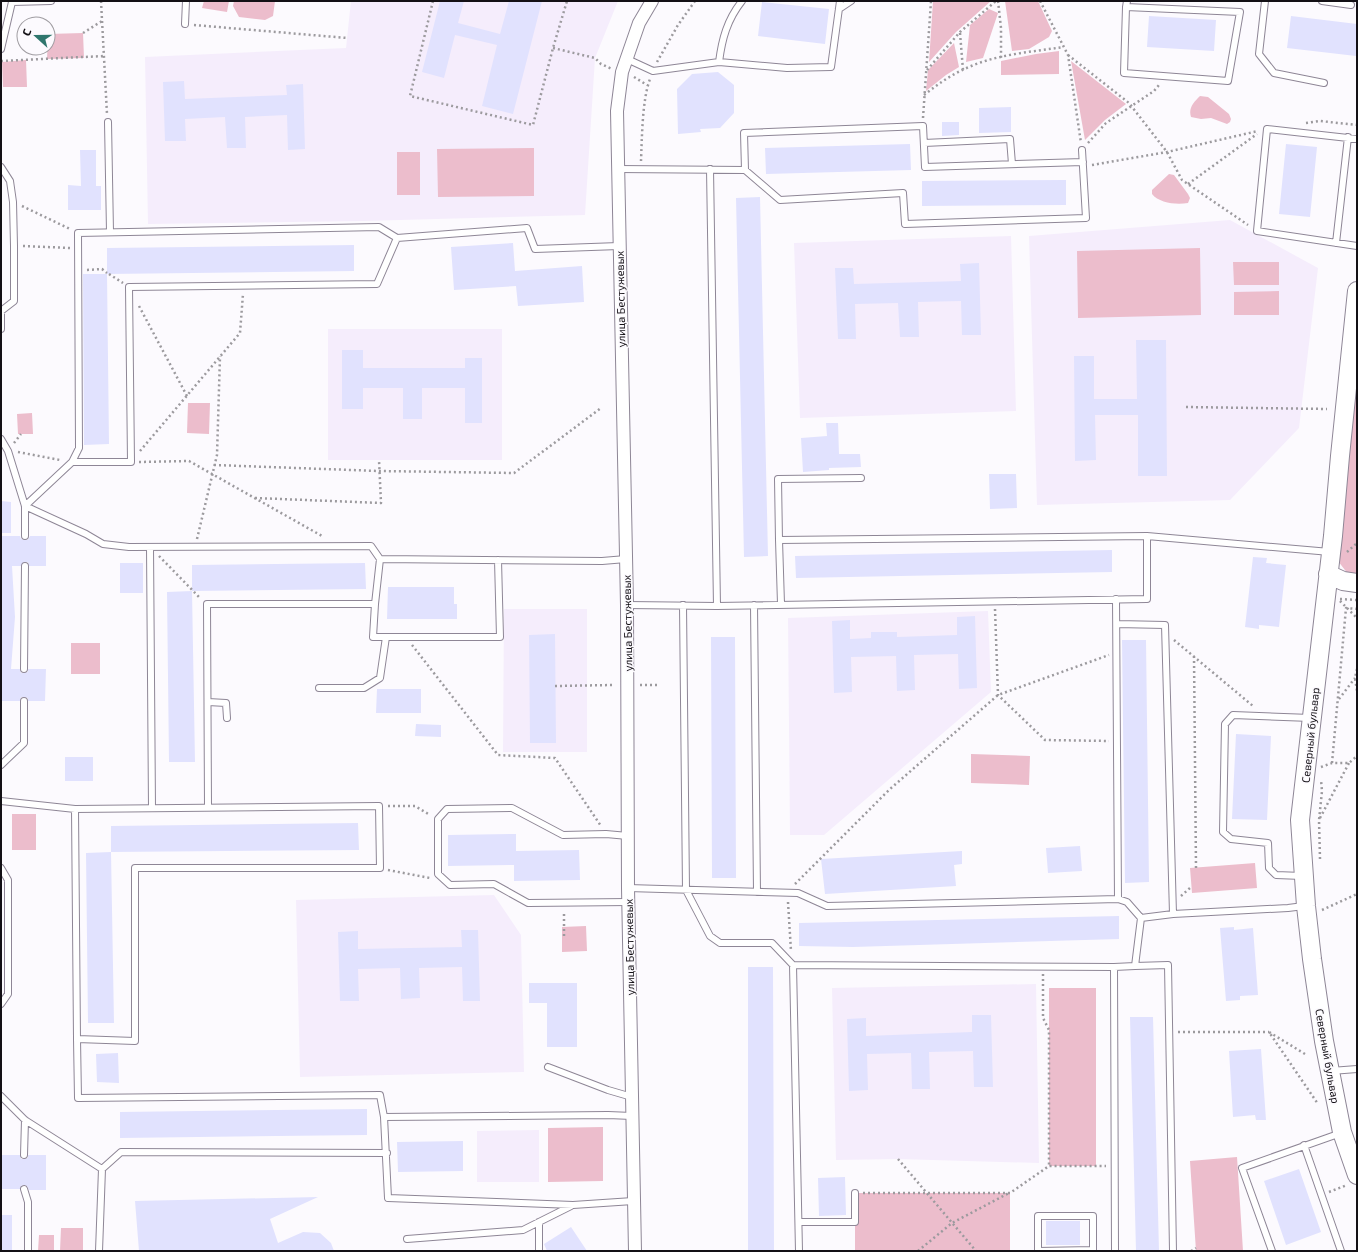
<svg xmlns="http://www.w3.org/2000/svg" width="1358" height="1252" viewBox="0 0 1358 1252" font-family="'Exo 2',sans-serif">
	<style>
		.built { fill: #f5edfc }
		.green { fill: #ecbdcc }
		.building { fill: #e1e2fe }
		.lines { fill: none; stroke-linecap: round; stroke-linejoin: round }
		.service-casing { stroke: #8e8696; stroke-width: 8 }
		.minor-casing { stroke: #8e8696; stroke-width: 14 }
		.secondary-casing { stroke: #8e8696; stroke-width: 20 }
		.path { stroke: #9c9a9e; stroke-width: 2.5; stroke-dasharray: 2 3; stroke-linecap: butt }
		.service { stroke: #fff; stroke-width: 6 }
		.minor { stroke: #fff; stroke-width: 12 }
		.secondary { stroke: #fff; stroke-width: 18 }
		.labels { text-anchor: middle; dominant-baseline: central; stroke-width: 3; stroke-linejoin: round; paint-order: stroke }
		.street-label { font-size: 11px; fill: #131015; stroke: #fcfafe }
	</style>
	<rect width="100%" height="100%" fill="#fcfafe"/>
	<path class="built" d="M351,1H618L595,58L585,215L363,221L148,224L145,57L346,48Z
		M1230,220L1318,268L1299,428L1230,500L1037,505L1029,236Z
		M1011,236L1016,411L800,418L794,243Z
		M328,329H502V460H328Z
		M504,609H587V752H503Z
		M988,611L991,692L824,835H790L788,618Z
		M494,895L521,935L524,1072L300,1077L296,900Z
		M1036,984L1039,1163L898,1159L836,1160L832,988Z
		M539,1130V1182H477V1131Z"/>
	<path class="green" d="M204,1H229L227,12L202,8Z
		M234,1H275L273,16L265,20L239,17L233,6Z
		M933,1H991L956,32L929,62Z
		M1005,1H1038L1052,31L1049,37L1029,49L1012,51Z
		M989,9L998,13L983,58L966,62L970,25Z
		M83,33L84,58L47,59L48,34Z
		M954,43L959,67L946,75L926,91L928,70Z
		M1059,51V74L1001,75V61L1036,54Z
		M26,60L27,87H3L2,62Z
		M1071,61L1126,104L1105,120L1085,140Z
		M1200,96L1208,97L1229,114L1231,119L1230,122L1227,124L1211,118L1201,119L1191,117C1188,108 1194,102 1200,96Z
		M534,148V196L438,197L437,149Z
		M397,152H420V195H397Z
		M1169,174L1174,175L1188,194L1190,198L1188,203C1176,205 1159,203 1152,194V190Z
		M1200,248L1201,315L1078,318L1077,251Z
		M1233,262H1279V285H1234Z
		M1279,291V315H1234V292Z
		M1357,358V577L1348,574L1338,561Z
		M188,403H210L209,434L187,433Z
		M32,413L33,434H18L17,414Z
		M71,643H100V674H71Z
		M971,754L1030,756L1029,785L971,783Z
		M12,814H36V850H12Z
		M1255,863L1257,888L1192,893L1190,868Z
		M586,926L587,951L562,952V927Z
		M1049,988H1096V1166H1049Z
		M603,1127V1181L548,1182V1128Z
		M1237,1157L1243,1251H1196L1190,1161Z
		M855,1193H1010V1251H855Z
		M61,1228H83V1251H60Z
		M39,1235H54V1251H38Z"/>
	<path class="building" d="M440,1H464L458,23L500,34L509,1H542L513,114L482,106L497,45L455,35L444,78L422,72Z
		M762,2L829,9L825,44L758,36Z
		M1149,16L1216,20L1214,51L1147,47Z
		M1291,16L1357,24L1356,56L1287,48Z
		M718,72L734,85V113L720,128L700,129L701,132L678,134L677,89L692,74Z
		M184,81L185,99L287,95L286,85L303,84L305,149L288,150L287,115L245,117L246,148H227L225,117L185,119L186,141H165L163,82Z
		M1011,107V132L979,133V108Z
		M942,122H959V135L942,136Z
		M910,144L911,170L766,174L765,148Z
		M1286,144L1317,147L1310,217L1279,214Z
		M80,150H96V186H101V210H68V185L81,186Z
		M1066,180V205L922,206V181Z
		M760,197L768,556L744,557L736,198Z
		M513,243L515,271L582,266L584,302L518,306L516,286L454,290L451,247Z
		M354,245V271L107,274L109,444L84,445L83,274H107V248Z
		M979,263L981,335H962L961,301L918,302L919,337H900L898,303L855,304L856,339H838L835,268H853L854,284L961,281L960,264Z
		M1136,340H1166L1167,476H1138V415H1095L1096,460L1075,461L1074,356H1094V399H1137Z
		M342,350H363V368H465V358H482V423H465V388H422V419H403V388H363V409H342Z
		M826,423H838L839,454H860L861,467L829,468V470L803,472L801,438L827,436Z
		M989,474H1016L1017,508L990,509Z
		M1,501L11,502V533H1Z
		M1,536H20L21,539L25,540H28L30,536H46V566H29L28,562H25L21,566H12L15,617L11,669H20L21,673H24L28,672V669H46L45,701H28V698L24,697H21L20,701H1Z
		M1112,550V572L796,578L795,556Z
		M1253,557L1267,558L1266,563L1286,565L1279,627L1259,625V629L1245,627Z
		M120,563H143V593H120Z
		M365,563L366,589L192,591V565Z
		M388,587H454V604H457V619H387Z
		M192,591L195,762H169L167,592Z
		M975,616L977,688L959,689L958,654L914,655L915,690L897,691L896,656L851,657L852,692L834,693L832,621L850,620V639L871,638V632H897V637L957,635V617Z
		M555,634L556,743H530L529,635Z
		M711,637H735L736,878H712Z
		M1122,640H1146L1149,882L1125,883Z
		M377,689H421V713H376Z
		M416,724L441,725V737L415,736Z
		M1236,734L1271,736L1267,820L1232,819Z
		M65,757H93V781H65Z
		M358,823L359,850L111,852V826Z
		M516,834V851L579,850L580,880L514,881V865L448,866V835Z
		M1080,846L1082,871L1048,873L1046,848Z
		M962,851V864L954,865L956,886L825,894L821,859Z
		M111,852L114,1023H88L86,853Z
		M1119,916V939L853,947L799,946V923Z
		M1234,927V930L1253,928L1258,995L1240,996V1000L1226,1001L1220,928Z
		M461,930H478L480,1001H463L462,967L419,968L420,998L401,999L400,968L358,969L359,1001H340L338,932L358,931V949L462,947Z
		M748,967H773L774,1251H748Z
		M529,983H577V1047H547V1003H529Z
		M972,1015H991L993,1087H974L973,1051L929,1052L930,1089H912L911,1053L867,1054L868,1090L849,1091L847,1019L866,1018V1036L972,1032Z
		M1130,1017H1153L1159,1251H1136Z
		M1261,1049L1266,1120H1256L1255,1115L1233,1117L1229,1051Z
		M118,1053L119,1083L97,1082L96,1054Z
		M367,1109V1135L120,1138V1112Z
		M463,1141V1171L398,1172L397,1142Z
		M1,1155H20L21,1159H24L28,1158V1155H46V1190H29L27,1186L25,1185L21,1186L20,1189H1Z
		M1299,1169L1321,1232L1286,1245L1264,1181Z
		M845,1177L846,1215L819,1216L818,1178Z
		M318,1197L270,1219L278,1243L303,1232L320,1233L331,1243L334,1251H139L135,1201Z
		M1,1215H12V1251H1Z
		M1046,1221H1080V1245H1046Z
		M571,1227L587,1251H547L544,1244Z"/>
	<g class="lines">
		<g class="service-casing">
			<path id="service" d="M1265,1L1259,54L1274,73L1324,83
				M1322,1L1351,5
				M1126,7L1240,12L1228,81L1124,73L1126,7L1127,1
				M839,9L851,1
				M185,24L186,1
				M1,49L12,2L51,1
				M627,59L653,71L719,62L787,68L831,67L840,1
				M719,62C722,39 727,20 742,1
				M108,122L110,232
				M1357,139L1267,129L1257,231L1357,246
				M924,143L1010,139L1012,164
				M1,167L10,181L13,202L14,246V301L1,311V329
				M618,169L745,170L780,200L903,193L905,224L1086,218L1082,150
				M710,169L717,606
				M745,170L744,133L923,126L925,167L1083,162
				M1336,243L1348,137
				M619,246L535,249L527,228L397,238L379,227L78,233L79,448L72,462L25,506L86,534L103,544L129,547L371,546L380,559L602,561L626,559
				M1,439L8,451L25,506V536
				M72,462H131L129,287L377,284L397,238
				M779,540L778,479L861,478
				M150,547L152,808
				M1116,599L1118,899
				M375,604L373,637H500L498,560
				M781,604L779,540L1147,536
				M627,605L717,606L1147,599V536L1330,552
				M683,605L686,890L710,936L720,943H772L793,965L1114,967
				M754,605L757,892
				M1117,624L1165,625L1173,914
				M24,669L25,566
				M319,688H364L380,678L386,637
				M208,702L226,703L227,718
				M1,765L24,743V701
				M1,801L75,809L379,806L380,868H135V1041L77,1039
				M208,807L207,604H375L380,559
				M75,809L77,1039L78,1098L380,1095L384,1117L608,1115L632,1116
				M628,836L606,834L563,835L512,808L447,809L438,819V874L450,885L494,884L528,903L629,902
				M1,868L8,880V994L1,1004
				M1302,876L1276,875L1269,868L1268,843L1231,839L1223,832L1225,724L1233,715L1311,718
				M628,888L798,893L827,906L1118,899L1127,902L1141,918L1173,914L1288,908L1304,906
				M793,965L799,1251
				M1135,966L1168,965L1173,1251
				M548,1067L608,1090L632,1097
				M1331,1071L1357,1069
				M1,1096L25,1120L102,1169L99,1251
				M384,1117L388,1198L573,1205L633,1201
				M1304,1145L1341,1251
				M24,1155L25,1120
				M102,1169L121,1152L387,1153
				M24,1189L28,1202V1251
				M799,1222H855V1193
				M407,1239L523,1230L571,1206
				M539,1251V1222
				M1038,1251V1216H1093V1251
				M1038,1251L1093,1250
				M1115,1251L1114,967L1135,966L1141,918
				M1272,1251L1242,1168L1341,1133"/>
		</g>
		<g class="minor-casing">
			<path id="minor" d="M635,1251L628,888L627,605L617,111L622,72L639,23L652,1"/>
		</g>
		<g class="secondary-casing">
			<path id="secondary" d="M1357,291L1340,456L1333,536L1300,820L1306,906L1312,959L1324,1041L1342,1132L1357,1175
				M1328,574L1343,581L1357,583"/>
		</g>
		<path class="path" d="M101,1L107,114
			M433,1L410,96L533,125L553,48L567,1
			M998,1L1001,28V58
			M1040,1L1068,55L1081,143
			M194,25L347,38
			M83,33L102,21
			M960,33L963,70
			M553,48L595,58L601,64L612,69
			M1068,55L1129,103L1167,152L1182,180L1248,225
			M1,61L104,56
			M657,62L678,25L695,1
			M927,70L960,32L996,1
			M634,77L647,85
			M924,95C938,84 952,74 969,67C998,54 1032,52 1063,47
			M923,118L931,1
			M1306,123L1320,121L1357,125
			M1088,143L1106,123L1154,91L1159,85
			M641,161C642,139 642,100 650,79
			M1092,165L1167,152L1258,131
			M1188,184L1257,134
			M22,206L70,229
			M23,246L70,248
			M87,270L102,269L107,273
			M109,274L123,283
			M139,306L187,396
			M1186,407L1327,409
			M14,443L21,434
			M140,451L240,333L243,294
			M18,452L60,460
			M139,462L189,461L322,536
			M214,465L379,471L514,473L601,408
			M255,498L381,503L379,460
			M197,539L217,455L220,356
			M1347,552L1357,543
			M159,556L200,598
			M1340,599L1357,600
			M1340,601L1357,618
			M995,609L998,695L1045,740L1109,741
			M1174,640L1253,706
			M412,645L498,755L555,758L601,826
			M1194,656L1196,868
			M1357,669L1355,678L1357,691
			M640,685H659
			M555,686L613,685
			M1339,699L1355,678
			M1332,763L1346,608L1357,609
			M1321,767L1332,763H1349L1357,756
			M388,806H415L430,815
			M1320,818L1349,763
			M1320,859L1319,820L1322,791L1321,780
			M388,870L430,878
			M795,884L890,789L998,695L1109,655
			M1181,896L1191,887
			M788,902L791,951
			M1322,910L1357,894
			M564,936V912
			M1043,974V1018L1049,1030V1166
			M1178,1032H1269
			M1305,1054L1269,1032L1318,1104
			M898,1159L976,1251
			M1329,1192L1347,1185
			M863,1193H1010L1049,1166H1106
			M918,1251L952,1223L1009,1193
			M1191,1251L1196,1248"/>
		<use href="#service" class="service"/>
		<use href="#minor" class="minor"/>
		<use href="#secondary" class="secondary"/>
	</g>
	<g class="labels">
		<g class="street-label">
			<text transform="translate(620 299) rotate(-91)">улица Бестужевых</text>
			<text transform="translate(627 623) rotate(-91)">улица Бестужевых</text>
			<text transform="translate(1310 735) rotate(-84)">Северный бульвар</text>
			<text transform="translate(629 947) rotate(-91)">улица Бестужевых</text>
			<text transform="translate(1328 1056) rotate(80)">Северный бульвар</text>
		</g>
	</g>
	<rect width="1358" height="1252" fill="none" stroke="#131015" stroke-width="4"/>
	<g transform="translate(36 36) rotate(291)"><circle r="19" fill="#fcfafe" stroke="#9f9ca1"/>
	<path d="M0-3L7 15L0 10L-7 15Z" fill="#2f766d"/>
	<text y="-6" font-size="11" font-weight="bold" text-anchor="middle" fill="#131015">С</text>
	</g>
</svg>
